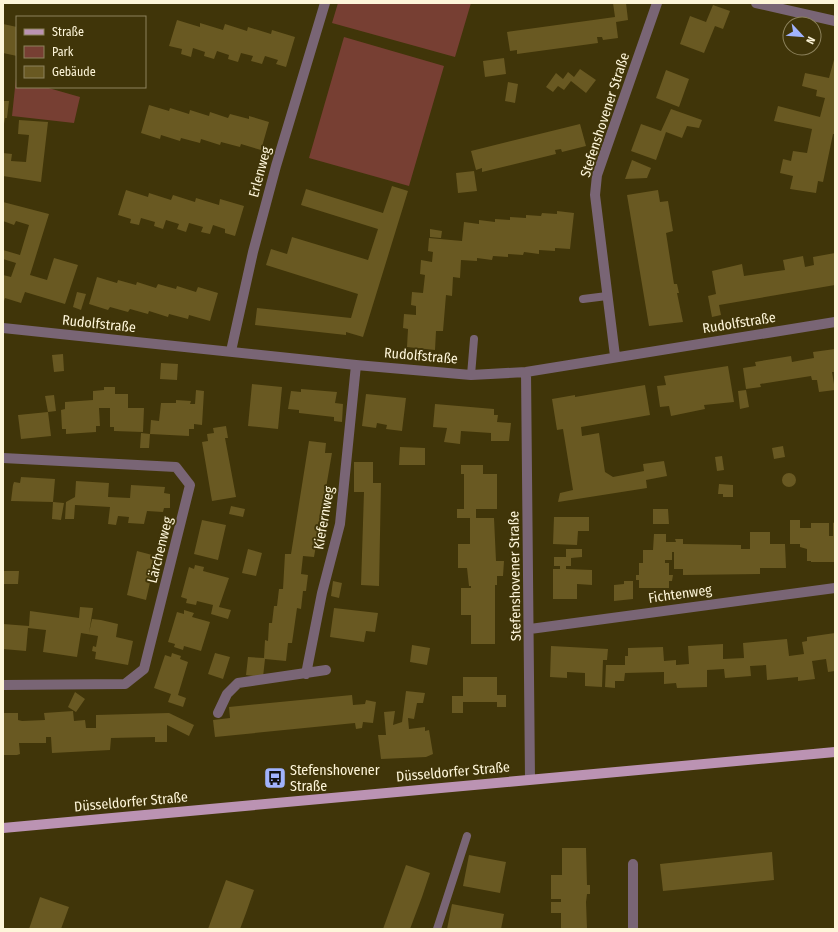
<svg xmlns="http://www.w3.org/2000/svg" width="838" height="932" viewBox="0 0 838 932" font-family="'Fira Sans Condensed',sans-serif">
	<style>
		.green { fill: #773f33 }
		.building { fill: #695922 }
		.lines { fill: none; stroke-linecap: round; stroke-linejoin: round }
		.service { stroke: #796575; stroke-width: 8 }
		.minor { stroke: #796575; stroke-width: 10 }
		.primary { stroke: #bb93b3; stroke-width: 10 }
		.labels { text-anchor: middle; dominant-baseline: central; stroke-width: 4; stroke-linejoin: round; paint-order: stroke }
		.street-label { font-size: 14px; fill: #fdf5d9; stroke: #403509 }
		.poi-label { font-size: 14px; fill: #fdf5d9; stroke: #403509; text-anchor: start }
	</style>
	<rect width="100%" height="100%" fill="#403509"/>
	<path class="green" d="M338,3H471L455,57L332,23Z
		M344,37L444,66L409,186L309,158Z
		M16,78L17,87H45L80,97L74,123L12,116Z"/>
	<path class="building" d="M613,3H626L628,20L616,22L618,38L603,40L602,37H597L598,43L517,54V50L510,51L507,32L615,17Z
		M713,5L730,11L723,29L715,26L704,53L680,44L690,16L706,22Z
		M177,20L200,27V23L223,30L225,24L247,31L248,27L271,34L272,30L295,37L286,67L276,64L278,60L265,56L262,64L251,61L253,56L241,53L238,62L228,59L229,55L217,51L214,59L204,56L205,52L193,48L191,57L181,54L182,49L169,46Z
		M3,24L17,27V56L3,53Z
		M835,56V134H833L823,182L818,181L816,193L790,189L793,176L780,173L783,159L791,161L793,151L807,153L812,129L774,121L778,106L820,117L825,98L816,96L817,90L802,86L805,73L829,78Z
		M504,58L506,74L485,77L483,61Z
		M580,69L596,80L586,93L571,81L564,90L558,86L553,92L546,87L556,73L563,79L568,72L574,77Z
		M666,70L689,79L679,107L656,98Z
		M508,82L518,84L515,103L505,101Z
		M3,101H9L7,118H5L4,124Z
		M149,105L169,111L170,108L189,114L190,110L209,116L210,112L228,118L230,114L249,119V116L269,122L261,150L241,144L240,147L221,142L220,145L201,139L200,143L181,138L180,141L161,135L160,139L141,133Z
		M671,109L702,120L699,128L687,126L682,138L666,132L656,160L631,151L641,124L661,131Z
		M19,120L48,122L41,182L3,176V153L12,154L11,161L26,162L29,135L18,134Z
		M580,124L586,146L562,152L561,149L555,150L556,154L482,172V168L476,170L471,151Z
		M632,160L651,168L647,178L625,179Z
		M474,171L477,191L458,193L456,173Z
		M392,186L408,191L363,337L346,332V335L255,325L257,308L351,318L358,294L266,265L271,249L287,254L292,237L368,260L378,229L301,205L306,189L383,213Z
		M126,190L148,197L149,193L171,200L173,195L195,202L196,198L219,205L220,199L244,206L235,236L225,233V229L213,225L210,234L201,232L203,227L189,223L186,232L177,229L179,224L166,220L163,229L154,226L155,222L141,218L139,225L130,223L131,219L118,215Z
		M658,190L660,202L668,201L673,231L666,233L674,284H677L679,293H677L683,322L649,326L627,195Z
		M3,202L49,214L30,275L47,280L54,258L78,265L65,304L25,292L21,303L5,298L3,304V275L11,277L16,263L3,259V250L20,255L29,225L16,221L14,225L3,221Z
		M557,211L574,213L570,249L555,248V251L539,250V254L524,252L523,255L508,254V257L493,256L492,260L477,258V261L461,260L460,278L453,277L452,296L446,295L443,331H436L435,350L407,347L408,329L403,328L404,314L416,315V306L411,305L412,292L423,293L425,275L420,274L421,260L432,262L433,252L428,251L429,238L462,241L464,222L479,224V220L495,222V219L510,220V217L526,218V215L541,216L542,213L557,214Z
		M430,229L442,231L441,238L430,237Z
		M835,253V285L719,305L721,315L712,317L708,296L716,294L712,271L742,264L744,276L785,270L783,260L803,256L805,267L814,265L813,257Z
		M97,277L117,283L118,280L136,285L137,282L156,288L158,284L176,289L177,286L196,292L198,287L218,293L210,321L189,315L188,319L169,314L168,317L149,311L148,314L130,309L128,312L110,307L108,310L89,304Z
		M77,292L86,294L81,310L73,307Z
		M835,349V372H832L835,390L819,392L817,380H812L811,376L760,384L761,387L746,389L743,368L756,366L755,362L791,356L792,362L808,359L814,358L813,352Z
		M63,354L64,371L54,372L52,355Z
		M161,363L178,364L177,380L160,379Z
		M728,366L734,402L704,405L705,409L671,416L669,406L660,407L657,386L666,385L664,376Z
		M252,384L282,387L278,429L248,426Z
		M645,385L650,415L581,427L582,436L599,433L605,472L613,477L644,471L643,464L664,461L667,476L646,480L647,488L558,502L560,493L573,490L563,429L557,430L552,399L575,395V397Z
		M104,387H115V394H128V408H144L143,432L114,431V427H110V408H99L100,426H96V432L66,434V429H62L61,410L65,409V402L93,400V391L104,390Z
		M301,389L337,392L335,403L343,404L342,422L334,421V417L299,413V410L288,409L291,391L301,392Z
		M196,390L204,391L202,425L194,424V429H189V436L150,434L151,420L159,421L161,403H176V400L191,401L190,404H195Z
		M746,390L749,407L740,409L738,391Z
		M366,394L406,398L402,431L386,429L387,425L377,423L376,428L362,426Z
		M54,395L56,411L48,412L51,436L21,439L18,415L48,412L45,396Z
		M435,404L494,409V415H498L497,422L511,423L509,441H491V433L461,431L460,444L444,442L447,428L433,427Z
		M226,426L228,438H225L236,497L212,501L202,442L208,441L207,434L214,433L213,428Z
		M141,433L150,434L149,448H140Z
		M309,441L326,443L325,453H332L314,557L303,556L301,574L308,575L306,591H303L301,609L297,608L292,643H288L286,661L265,659L263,677L246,675L248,657L264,658L265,640L268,641L269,623H272L274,606H277L279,589H283L285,554H291Z
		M783,446L785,457L774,459L772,448Z
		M400,447L425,448V465H399Z
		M722,456L724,470L717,471L715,457Z
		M354,462H373V483H381L379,586L361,585L364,492H354Z
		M461,465H483V474H497V509H476V518H494L496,561H504L503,576H497V585H495V644H471V615H461V588H471V586H469L467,568H458V544H470V518H457V509H464V474H461Z
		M782 480a7 7 0 1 1 14 0a7 7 0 1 1-14 0Z
		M21,477L55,479L53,502L11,501L13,485L14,482L20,483Z
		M76,481L109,483L108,497L130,498L131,485L165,487L164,493L170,494V508H164L163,512L147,511L144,524L128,523L129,517L118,516L116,525L108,524L110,507L75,505L74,519H65L66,502L75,497Z
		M719,484L733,485V497H723V494H718Z
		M53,502L64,503L61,520L52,519Z
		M231,506L245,509L243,517L229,514Z
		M653,509H668L669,524H653Z
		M554,517H589V531H578L577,545L553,544Z
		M202,520L226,525L218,560L194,554Z
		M790,520H800V528H811V523H829V536H833V523L835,522V562H811V561H807V549L800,547V544H790Z
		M750,532H770V544H785L786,568H760V574L683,575V569H674V552H672V560H665V563H669V575H673L672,581H669V588H639V580H636V575H639V563H643V550H653L654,534H666V542H676L675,539H683V544L741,545V549H750Z
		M248,549L262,553L256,576L242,573Z
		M566,549H582V557L571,558V566H566V569L592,570V585L577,584V599H553V569H560V566H554V557H566Z
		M137,551L156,556L146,600L127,595Z
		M195,565L204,567L203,571L229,578L219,607L231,610L228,619L211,614L213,605L197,601L196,605L186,603L187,599L181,597L189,567L194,569Z
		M4,571H19L18,584H4Z
		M333,581L342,583L339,598L331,596Z
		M624,581H633V599L614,601V585L624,584Z
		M80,607L93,608L89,633L92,619L101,620L118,624L116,637L133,641L128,665L95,659L96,652L92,651L93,646L96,647L98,636L81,633L77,657L43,652L46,630L28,628L26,651L3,649V624L29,626L30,611L79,618Z
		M334,608L378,613L375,632L366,631L364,642L330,637Z
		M184,610L194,613L192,617L210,622L201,651L184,646L183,650L174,647L175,644L168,642L177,612L184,614Z
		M835,633V671L828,672L826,659L812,661L815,679L798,681V677L767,680L766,665L750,666L751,676L725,678L724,669L707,670V687L677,688L676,683L664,684V672L625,673L624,681H615V688L605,687L606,665H625V656H628V648L663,647L664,661L676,660V665L689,664L688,646L723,644V659L744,658L743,643L787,639L789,656L804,654L802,642L807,641V637Z
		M412,645L430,648L427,665L410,662Z
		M551,646L608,649L607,660H603L602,687L585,686V673L567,672V678L550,677Z
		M172,653L181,656L180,659L188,662L178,695L186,698L183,707L168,702L171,694L154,688L165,655L171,657Z
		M215,653L230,657L223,679L208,674Z
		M463,677H497V695H506V707H497V702H463V713H452V696H463Z
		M406,691L425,693L423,703H417L414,719L408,718L409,729L425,727V731L429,730L433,754L426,757L381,759L378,735H386L384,712L395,711L393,725L402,722Z
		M75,692L85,699L76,712L68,707Z
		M352,695L353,705L365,704L366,700L376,702L373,723L363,722L362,728L356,729L355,723L215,737L213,720L230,718L229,707Z
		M73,711L74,721L85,720L86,728H96V715L169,713L194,725L189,736L167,725V742H155V737L111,738L110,750L52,753L51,737H46V743H19L20,754L17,755H3V713H18V720L22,721L45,720L44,713Z
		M562,848H586L587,885H590V894H587L586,902L587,929H561V913H551V902H561V899H551V875H562Z
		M772,852L774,880L663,891L660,864Z
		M469,855L506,862L500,893L463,886Z
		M406,865L430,873L422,897L410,929H383Z
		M226,880L254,890L246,913L240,929H208Z
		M40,897L69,907L61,929H29Z
		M452,904L504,914L501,929H447Z"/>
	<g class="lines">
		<path class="service" d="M583,299L607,296
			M471,375L474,339
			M437,929L467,836"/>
		<path class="minor" d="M756,3L835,21
			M3,328L356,365L471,375L526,372L835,322
			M231,351L253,252L276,166L325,3
			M615,356L595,195L597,175L657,3
			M526,372L530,779
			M3,458L176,467L190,485L144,669L125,684L3,685
			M530,629L835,588
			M306,674L322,593L340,524L356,365
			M218,713L227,694L238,683L326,670
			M633,929V864"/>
		<path class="primary" d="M3,828L835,752"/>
	</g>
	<defs>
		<g id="bus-square" transform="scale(1.15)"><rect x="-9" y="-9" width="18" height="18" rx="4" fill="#a1b3fd" stroke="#403509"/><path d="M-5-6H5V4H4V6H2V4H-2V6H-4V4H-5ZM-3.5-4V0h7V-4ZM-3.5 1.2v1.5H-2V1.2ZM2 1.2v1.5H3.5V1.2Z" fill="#111"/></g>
	</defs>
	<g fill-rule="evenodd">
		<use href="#bus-square" x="275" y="778"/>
	</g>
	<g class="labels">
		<g class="street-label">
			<text transform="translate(605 115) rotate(-72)">Stefenshovener Straße</text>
			<text transform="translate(260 172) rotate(-75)">Erlenweg</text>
			<text transform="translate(739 323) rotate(-9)">Rudolfstraße</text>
			<text transform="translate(99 324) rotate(6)">Rudolfstraße</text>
			<text transform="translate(421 356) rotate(5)">Rudolfstraße</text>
			<text transform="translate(324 518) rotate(-80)">Kiefernweg</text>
			<text transform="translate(160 550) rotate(-76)">Lärchenweg</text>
			<text transform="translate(515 576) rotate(-91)">Stefenshovener Straße</text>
			<text transform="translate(680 594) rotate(-8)">Fichtenweg</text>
			<text transform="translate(453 772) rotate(-5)">Düsseldorfer Straße</text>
			<text transform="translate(131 802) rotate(-5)">Düsseldorfer Straße</text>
		</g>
		<g class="poi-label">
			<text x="290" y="770">Stefenshovener<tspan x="290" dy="16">Straße</tspan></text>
		</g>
	</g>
	<rect width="838" height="932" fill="none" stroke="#fdf5d9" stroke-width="8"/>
	<rect x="16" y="16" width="130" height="72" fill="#403509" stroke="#8c825c"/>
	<rect x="24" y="29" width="20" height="6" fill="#bb93b3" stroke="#8c825c"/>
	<text x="52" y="36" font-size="12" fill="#fdf5d9">Straße</text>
	<rect x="24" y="46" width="20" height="12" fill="#773f33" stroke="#8c825c"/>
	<text x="52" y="56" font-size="12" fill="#fdf5d9">Park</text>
	<rect x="24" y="66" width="20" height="12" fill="#695922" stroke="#8c825c"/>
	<text x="52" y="76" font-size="12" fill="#fdf5d9">Gebäude</text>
	<g transform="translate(802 36) rotate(116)"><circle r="19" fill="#403509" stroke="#8c825c"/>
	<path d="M0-3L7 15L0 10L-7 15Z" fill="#a1b3fd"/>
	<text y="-6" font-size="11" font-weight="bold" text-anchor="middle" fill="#fdf5d9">N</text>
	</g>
</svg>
